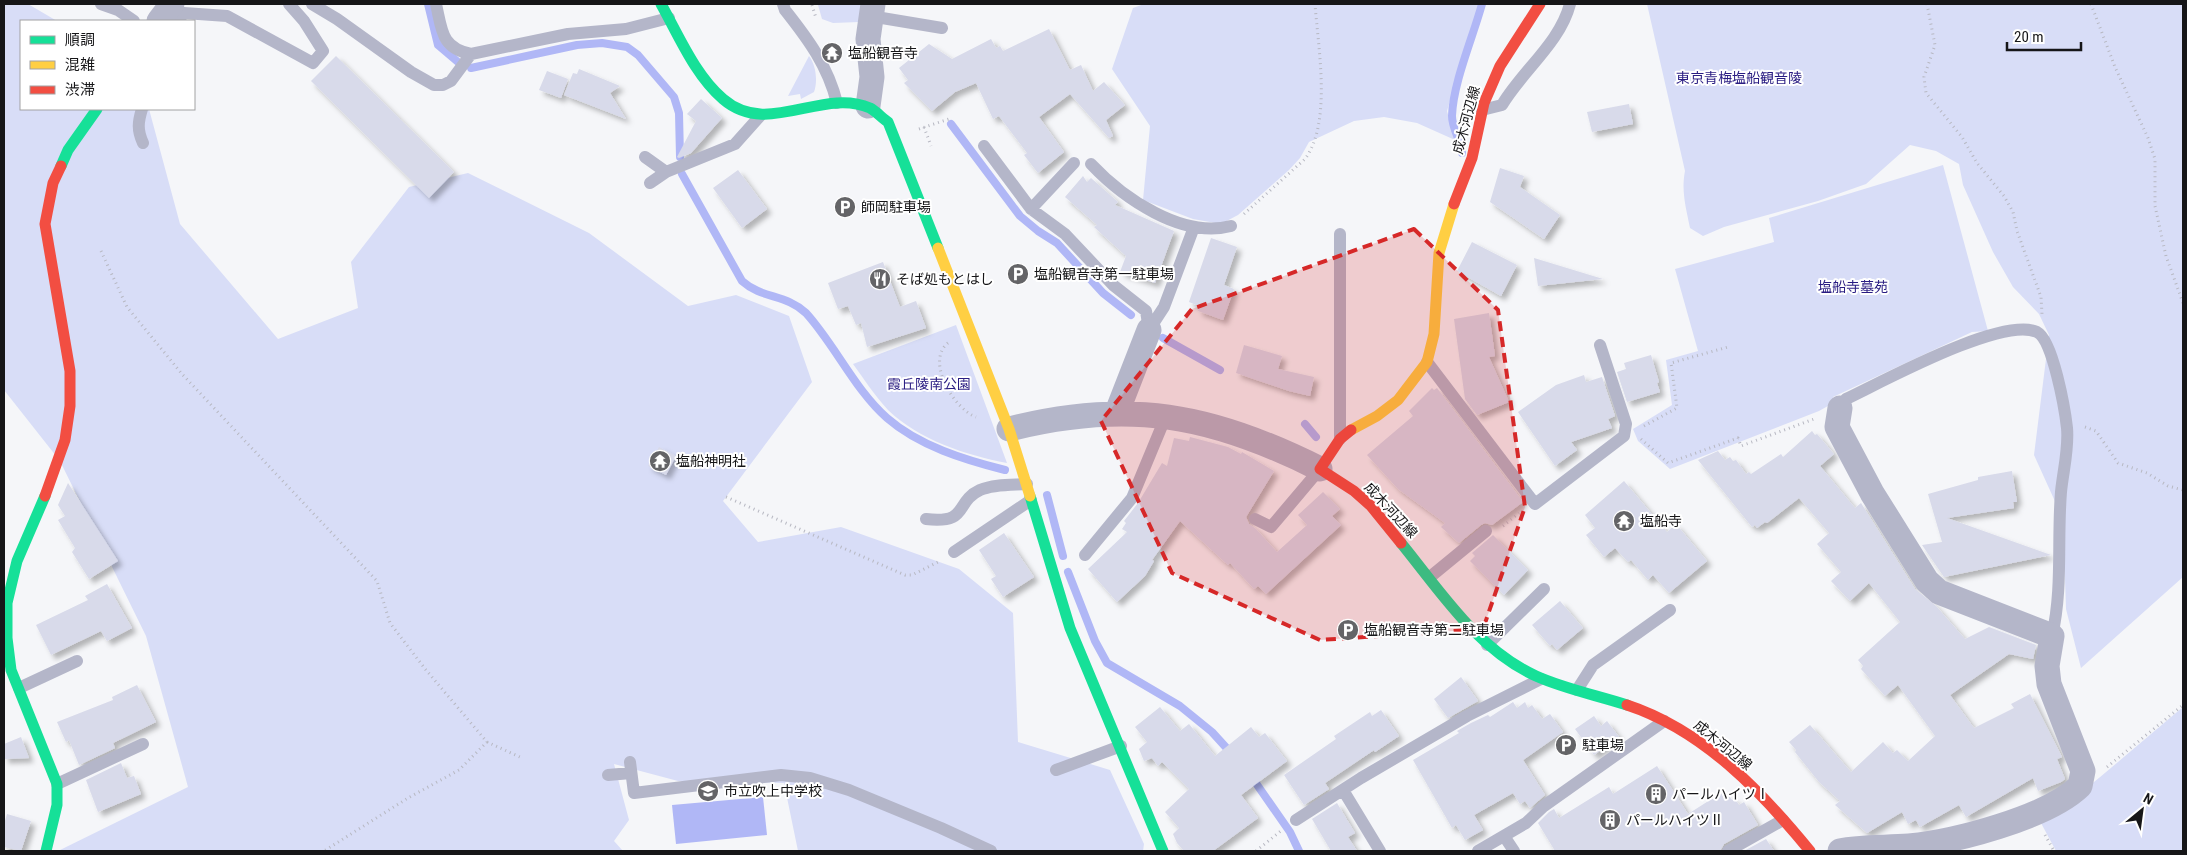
<svg xmlns="http://www.w3.org/2000/svg" width="2187" height="855" viewBox="0 0 2187 855" font-family="'Roboto Condensed','Noto Sans JP',sans-serif">
	<style>
		.green { fill: #d8ddf7 }
		.water { fill: #b0b7f6 }
		.lines { fill: none; stroke-linecap: round; stroke-linejoin: round }
		.stream { stroke: #b0b7f6; stroke-width: 8 }
		.building { fill: #d8daea; filter: url(#shadow) }
		.path { stroke: #b7b8c2; stroke-width: 3; stroke-dasharray: 1 4; stroke-linecap: butt }
		.lane { stroke: #b4b6c9; stroke-width: 12 }
		.street { stroke: #b4b6c9; stroke-width: 25 }
		.fast { stroke: #16e098; stroke-width: 11 }
		.slow { stroke: #ffcf43; stroke-width: 11 }
		.jam { stroke: #f24e42; stroke-width: 11 }
		.marked { fill: #d62828; fill-opacity: 0.2; stroke: #d62828; stroke-width: 4; stroke-dasharray: 10 6; stroke-linejoin: round }
		.labels { text-anchor: middle; dominant-baseline: central; stroke-width: 4; stroke-linejoin: round; paint-order: stroke }
		.poi-label { font-size: 14px; fill: #161618; stroke: #fff; text-anchor: start }
		.park-label { font-size: 14px; fill: #291c82; stroke: #fff }
		.street-label { font-size: 14px; fill: #161618; stroke: #fff }
	</style>
	<defs>
		<filter id="shadow"><feDropShadow dx="4.5" dy="4.5" stdDeviation="2.5" flood-color="#0004"/></filter>
	</defs>
	<rect width="100%" height="100%" fill="#f5f6f9"/>
	<path class="green" d="M4,4H28L57,21H21V109H149L180,224L278,339L358,308L351,262L409,187L468,173L589,233L688,306L736,295L789,316L812,382L723,501L758,542L841,527L959,569L1013,613L1018,742L1110,770L1144,844L1143,851H798L784,783L678,781L614,764L629,820L614,841L623,851H58L188,787L146,636L60,461L4,390Z
		M826,4H863L859,22L833,23L822,19L818,5Z
		M1144,4H1479L1447,111L1455,140L1417,123L1384,117L1354,121L1309,142L1300,158L1289,170L1238,215L1221,224L1193,219L1143,200L1150,126L1112,69L1133,8Z
		M1647,4H2183V577L2081,668L2066,609L2063,519L2034,455L2049,335L2039,314L2013,287L1993,252L1963,185L1959,164L1936,151L1910,145L1866,184L1818,201L1724,227L1703,236L1690,228C1686,208 1681,191 1685,171Z
		M809,56C816,65 818,81 814,92L801,99L800,94L788,96Z
		M1943,165L1988,331L1972,332L1833,397L1835,402L1819,411L1670,469L1638,441L1633,429L1672,405L1666,360L1698,351L1675,269L1774,242L1769,218Z
		M956,325L1007,463C966,455 919,440 888,410C875,396 864,379 853,364Z
		M2183,707V851H2056L2041,823C2091,787 2136,746 2183,707Z"/>
	<path class="water" d="M763,797L767,835L676,844L672,805Z"/>
	<g class="lines">
		<path class="stream" d="M428,4L438,45L458,62
			M471,68L577,45L602,43L627,47L638,55L674,97L679,113L680,157
			M951,124L1020,216L1038,231L1057,243L1103,293L1131,315
			M1462,153C1461,140 1452,129 1452,116C1453,83 1473,37 1482,4
			M682,174L742,281C762,299 786,294 806,313C835,345 855,390 887,418C919,446 965,460 1005,470
			M1163,338L1220,370
			M1305,424L1316,437
			M1047,495L1063,556
			M1068,572L1095,641L1107,663L1180,706L1212,732L1232,754
			M1251,776L1290,832L1299,851"/>
	</g>
	<path class="building" d="M1049,29L1070,70L1081,65L1093,91L1104,82L1125,105L1106,120L1113,136L1109,138L1070,94L1039,117L1064,152L1038,173L1024,155L1027,153L999,116L993,119L976,83L955,92L932,111L904,83L908,80L899,68L929,44L952,59L991,39L996,48L1000,46L1003,51Z
		M336,56L454,172L429,198L311,81Z
		M579,69L620,86L610,93L626,119L564,95L573,73L577,74Z
		M547,71L568,79L561,98L539,90Z
		M701,99L722,118L691,153L679,158L677,157L696,121L687,114Z
		M1629,104L1633,124L1592,132L1587,112Z
		M1500,168L1524,176L1520,187L1560,215L1544,239L1490,202Z
		M738,170L767,209L742,228L713,188Z
		M1083,176L1087,182L1091,178L1118,202L1115,205L1174,231L1155,283L1120,272L1126,256L1094,227L1097,225L1065,197Z
		M1211,238L1237,247L1224,285L1234,289L1223,320L1198,311L1199,306L1189,302Z
		M1472,242L1517,265L1501,296L1457,271Z
		M1534,258L1603,279L1538,286Z
		M883,262L900,307L916,301L926,328L867,347L861,323L856,325L848,306L838,309L828,283Z
		M1489,313L1495,356L1489,357L1509,402L1477,415L1465,399L1454,319Z
		M1244,345L1282,356L1278,369L1314,377L1310,396L1289,391L1236,373Z
		M1651,355L1659,382L1657,383L1660,392L1627,402L1617,372L1626,369L1624,363Z
		M1584,375L1586,382L1602,377L1615,416L1608,419L1612,428L1571,442L1577,450L1555,466L1518,412L1556,385Z
		M1432,388L1434,390L1437,388L1523,502L1492,525L1485,523L1481,525L1459,543L1441,527L1445,523L1398,489L1367,455L1413,416L1409,411Z
		M1812,431L1815,435L1817,434L1834,454L1820,466L1855,508L1861,503L1915,589L1936,606L1965,639L1989,627L2036,645L2033,659L2009,654L1950,695L1974,728L2014,708L2011,704L2030,694L2062,757L2057,759L2065,779L2061,782L2038,791L2033,778L1966,817L1959,805L1920,827L1916,820L1908,824L1902,812L1867,833L1835,805L1840,801L1819,782L1795,752L1796,750L1789,742L1810,725L1851,772L1883,742L1893,753L1897,750L1908,761L1935,736L1898,685L1885,696L1861,669L1863,666L1858,660L1900,622L1869,583L1850,601L1831,581L1841,572L1817,544L1829,533L1799,498L1767,523L1765,522L1757,528L1755,525L1752,527L1698,460L1718,451L1725,460L1730,457L1733,461L1736,460L1746,474L1749,472L1751,474L1781,454L1783,457Z
		M1190,437L1228,447L1241,454L1242,452L1274,471L1246,517L1249,524L1256,529L1277,552L1307,525L1298,515L1323,492L1340,509L1332,516L1341,525L1266,594L1258,586L1254,589L1230,563L1228,565L1180,521L1152,560L1154,561L1145,576L1117,602L1088,569L1127,532L1122,529L1126,523L1124,521L1138,503L1162,463L1167,466L1174,438L1189,441Z
		M659,447L676,456L666,475L648,466Z
		M2012,471L2017,502H2013L2014,508L1947,518L2051,555L1944,577L1922,545L1942,542L1928,494L1978,480V477Z
		M1624,481L1667,532L1676,524L1707,561L1669,593L1653,575L1648,580L1631,560L1628,562L1615,548L1604,557L1586,535L1595,528L1585,515Z
		M68,483L118,561L89,579L72,552L75,548L58,520L65,516L58,505Z
		M1004,533L1034,577L1003,597L991,579L996,576L979,550Z
		M1493,535L1528,570L1504,595L1470,561L1475,556L1472,553Z
		M107,584L132,628L107,641L101,631L51,655L36,625L88,600L85,596Z
		M1560,601L1583,628L1557,650L1552,644L1550,646L1532,625Z
		M1461,677L1478,701L1448,718L1434,699Z
		M137,685L156,722L113,743L115,748L79,765L69,740L66,742L57,722L113,700L112,697Z
		M1513,702L1517,708L1525,702L1528,708L1532,705L1542,719L1550,714L1563,732L1523,760L1545,795L1530,808L1525,801L1520,804L1513,793L1474,815L1483,830L1465,840L1456,825L1452,828L1413,760L1459,733L1457,731L1471,723L1488,715L1490,717Z
		M1160,707L1180,731L1189,724L1215,756L1251,727L1259,737L1265,733L1287,761L1241,795L1258,818L1213,851H1184L1177,843L1173,834L1179,828L1165,812L1189,789L1162,762L1158,766L1152,758L1144,761L1139,749L1147,742L1135,727Z
		M1381,710L1399,736L1375,752L1374,750L1325,783L1329,789L1304,805L1284,775L1336,739L1334,736L1370,712L1372,716Z
		M1594,716L1601,726L1607,721L1619,737L1594,755L1575,729Z
		M21,737L29,758L4,759V744Z
		M121,763L127,778L134,776L141,794L98,812L86,780Z
		M1657,766L1688,814L1721,793L1724,798L1729,796L1732,800L1735,799L1739,805L1744,802L1758,825L1724,844L1720,851H1555L1538,823L1549,812L1554,809L1559,818L1609,787L1613,794Z
		M1337,803L1355,833L1348,837L1357,851H1331L1312,819Z
		M7,814L31,821L21,851L4,847V824Z
		M1766,839L1774,851H1744Z"/>
	<g class="lines">
		<path class="path" d="M1927,4L1935,45L1924,77L1926,93L1962,137L1977,163L2004,196L2013,212L2017,231L2041,297L2042,314
			M2091,4L2115,67L2148,138L2155,159V206L2166,256L2183,303
			M812,5L816,18
			M924,127L931,146
			M919,129L949,119
			M1244,214L1305,159C1332,123 1318,47 1315,4
			M101,251L127,307L182,374L377,581L390,623L426,670L487,742L459,770L408,798L324,851
			M948,343C925,361 954,409 976,417
			M1644,426L1677,408L1671,363L1728,347
			M2085,427L2096,431L2118,463L2147,473L2168,486L2183,490
			M1641,439L1668,463L1738,438L1741,446L1814,419
			M726,497L905,575H912L940,561
			M1503,526L1519,513
			M487,742L522,758
			M2107,767L2183,705
			M2045,835L2054,851
			M1256,851L1282,830"/>
		<path class="lane" d="M101,4L118,10L134,21
			M312,4L337,19L411,72L434,85H443L451,81L471,54
			M436,4C442,30 441,48 471,54L568,34L626,29L669,18
			M783,4L785,10C808,39 828,66 837,103
			M870,16L942,28
			M178,21L184,13L227,16L313,63L323,51L304,21L289,4
			M142,109C138,122 137,130 143,143
			M1482,110L1502,105C1522,71 1560,43 1570,4
			M984,146L1031,209L1065,234L1113,285L1146,311L1149,330
			M645,157L666,172L735,144L760,116
			M1091,164C1123,198 1182,239 1231,226
			M650,183L666,172
			M1031,209L1074,163
			M1149,330L1164,307L1194,227
			M1427,362L1535,504L1624,436L1626,424L1600,345
			M1840,408L1846,399C1882,382 2002,316 2037,332C2053,340 2065,410 2067,428C2069,449 2063,471 2061,492C2057,541 2063,588 2052,636
			M1340,439V234
			M926,519C970,524 954,502 980,490C994,484 1012,485 1027,484
			M1255,519L1271,527L1320,469
			M954,552L1031,500
			M1085,555L1132,498L1166,416
			M1430,577L1486,531
			M1487,645L1544,589
			M19,688L77,661
			M1577,690L1593,665L1670,610
			M630,762L634,793L781,775L810,778L849,790L941,828L991,851
			M1056,770L1121,746
			M608,775L631,773
			M57,784L143,744
			M1343,790L1380,851
			M1296,820L1361,778L1467,716L1541,679
			M1504,836L1514,851
			M1478,851L1526,823L1544,806L1664,721
			M1728,851L1783,820"/>
		<path class="street" d="M159,21L172,4
			M868,106L872,77L868,39L873,4
			M1840,408L1837,427L1872,493L1927,581L1939,592L2052,636L2047,666L2049,684L2083,771L2080,786C2047,818 1953,842 1909,846C1886,848 1862,846 1840,851
			M1117,412L1149,330
			M1009,429C1128,399 1211,414 1320,469"/>
		<path class="fast" d="M661,4C679,36 695,75 723,99C768,138 822,87 870,108C876,111 882,118 888,122L938,248
			M61,166L68,150L97,109
			M45,496L17,561L7,603V638L11,670L57,784V805L46,851
			M1030,496L1070,628L1163,851
			M1401,543C1441,592 1477,649 1536,676C1565,689 1596,695 1627,705"/>
		<path class="slow" d="M938,248L1009,429L1030,496
			M1351,430L1377,416L1398,400L1427,362L1434,334L1439,253L1454,204"/>
		<path class="jam" d="M1454,204L1472,158L1484,103L1500,66L1540,4
			M1351,430L1340,439L1320,469L1354,491L1371,506L1401,543
			M45,496L65,440L70,406V371L45,224L53,183L61,166
			M1627,705C1703,730 1761,791 1810,851"/>
	</g>
	<path class="marked" d="M1414,229L1498,310L1525,507L1483,629L1320,640L1172,573L1101,421L1192,309Z"/>
	<defs>
		<g id="temple-disc" transform="scale(1.125)"><circle r="9.5" fill="#646467" stroke="#fff"/><path d="M0-6L5-2H3V0L6.5 2.5H4V6H1.5V3h-3V6H-4V2.5H-6.5L-3 0V-2H-5Z" fill="#fff"/></g>
		<g id="parking-disc" transform="scale(1.125)"><circle r="9.5" fill="#646467" stroke="#fff"/><path d="M-3.5-5.5H1a3.5 3.5 0 0 1 0 7H-1V5.5H-3.5ZM-1-3.4V-.6H.8a1.4 1.4 0 0 0 0-2.8Z" fill="#fff"/></g>
		<g id="restaurant-disc" transform="scale(1.125)"><circle r="9.5" fill="#646467" stroke="#fff"/><path d="M-5-6h1v4h1v-4h1v4h1v-4h1v5L-1.5 .5V6h-2V.5L-5-1ZM5-6V6H3V1.5H1.5Q1.5-4 5-6Z" fill="#fff"/></g>
		<g id="school-disc" transform="scale(1.125)"><circle r="9.5" fill="#646467" stroke="#fff"/><path d="M0-5L7-2L0 1L-7-2ZM-4 1L0 2.5L4 1V4Q0 6-4 4Z" fill="#fff"/></g>
		<g id="building-disc" transform="scale(1.125)"><circle r="9.5" fill="#646467" stroke="#fff"/><path d="M-4-6H4V6H1V3H-1V6H-4ZM-2.5-4.3h1.7v1.8h-1.7ZM.8-4.3h1.7v1.8H.8ZM-2.5-1h1.7V.8h-1.7ZM.8-1h1.7V.8H.8Z" fill="#fff"/></g>
	</defs>
	<g fill-rule="evenodd">
		<use href="#temple-disc" x="832" y="53"/>
		<use href="#parking-disc" x="845" y="207"/>
		<use href="#parking-disc" x="1018" y="274"/>
		<use href="#restaurant-disc" x="880" y="279"/>
		<use href="#temple-disc" x="660" y="461"/>
		<use href="#temple-disc" x="1624" y="521"/>
		<use href="#parking-disc" x="1348" y="630"/>
		<use href="#parking-disc" x="1566" y="745"/>
		<use href="#school-disc" x="708" y="791"/>
		<use href="#building-disc" x="1656" y="794"/>
		<use href="#building-disc" x="1610" y="820"/>
	</g>
	<g class="labels">
		<g class="poi-label">
			<text x="848" y="53">塩船観音寺</text>
			<text x="861" y="207">師岡駐車場</text>
			<text x="1034" y="274">塩船観音寺第一駐車場</text>
			<text x="896" y="279">そば処もとはし</text>
			<text x="676" y="461">塩船神明社</text>
			<text x="1640" y="521">塩船寺</text>
			<text x="1364" y="630">塩船観音寺第二駐車場</text>
			<text x="1582" y="745">駐車場</text>
			<text x="724" y="791">市立吹上中学校</text>
			<text x="1672" y="794">パールハイツⅠ</text>
			<text x="1626" y="820">パールハイツⅡ</text>
		</g>
		<g class="park-label">
			<text x="1739" y="78">東京青梅塩船観音陵</text>
			<text x="1853" y="287">塩船寺墓苑</text>
			<text x="929" y="384">霞丘陵南公園</text>
		</g>
		<g class="street-label">
			<text transform="translate(1466 120) rotate(-75)">成木河辺線</text>
			<text transform="translate(1391 510) rotate(47)">成木河辺線</text>
			<text transform="translate(1723 745) rotate(39)">成木河辺線</text>
		</g>
	</g>
	<rect width="2187" height="855" fill="none" stroke="#161618" stroke-width="10"/>
	<rect x="20" y="20" width="175" height="90" fill="#ffffff" stroke="#a2a2a3"/>
	<rect x="30" y="36" width="25" height="8" fill="#16e098" stroke="#a2a2a3"/>
	<text x="65" y="45" font-size="15" fill="#161618">順調</text>
	<rect x="30" y="61" width="25" height="8" fill="#ffcf43" stroke="#a2a2a3"/>
	<text x="65" y="70" font-size="15" fill="#161618">混雑</text>
	<rect x="30" y="86" width="25" height="8" fill="#f24e42" stroke="#a2a2a3"/>
	<text x="65" y="95" font-size="15" fill="#161618">渋滞</text>
	<g transform="translate(2142 810) rotate(29)" stroke="#ffffff" stroke-width="4" paint-order="stroke">
	<path d="M0-4L9 19L0 12L-9 19Z" fill="#161618"/>
	<text y="-8" font-size="14" font-weight="bold" text-anchor="middle" fill="#161618">N</text>
	</g>
	<path d="M2007 42v8h74v-8" fill="none" stroke="#161618" stroke-width="2.5"/>
	<text x="2014" y="42" font-size="15" fill="#161618" stroke="#ffffff" stroke-width="4" paint-order="stroke">20 m</text>
</svg>
